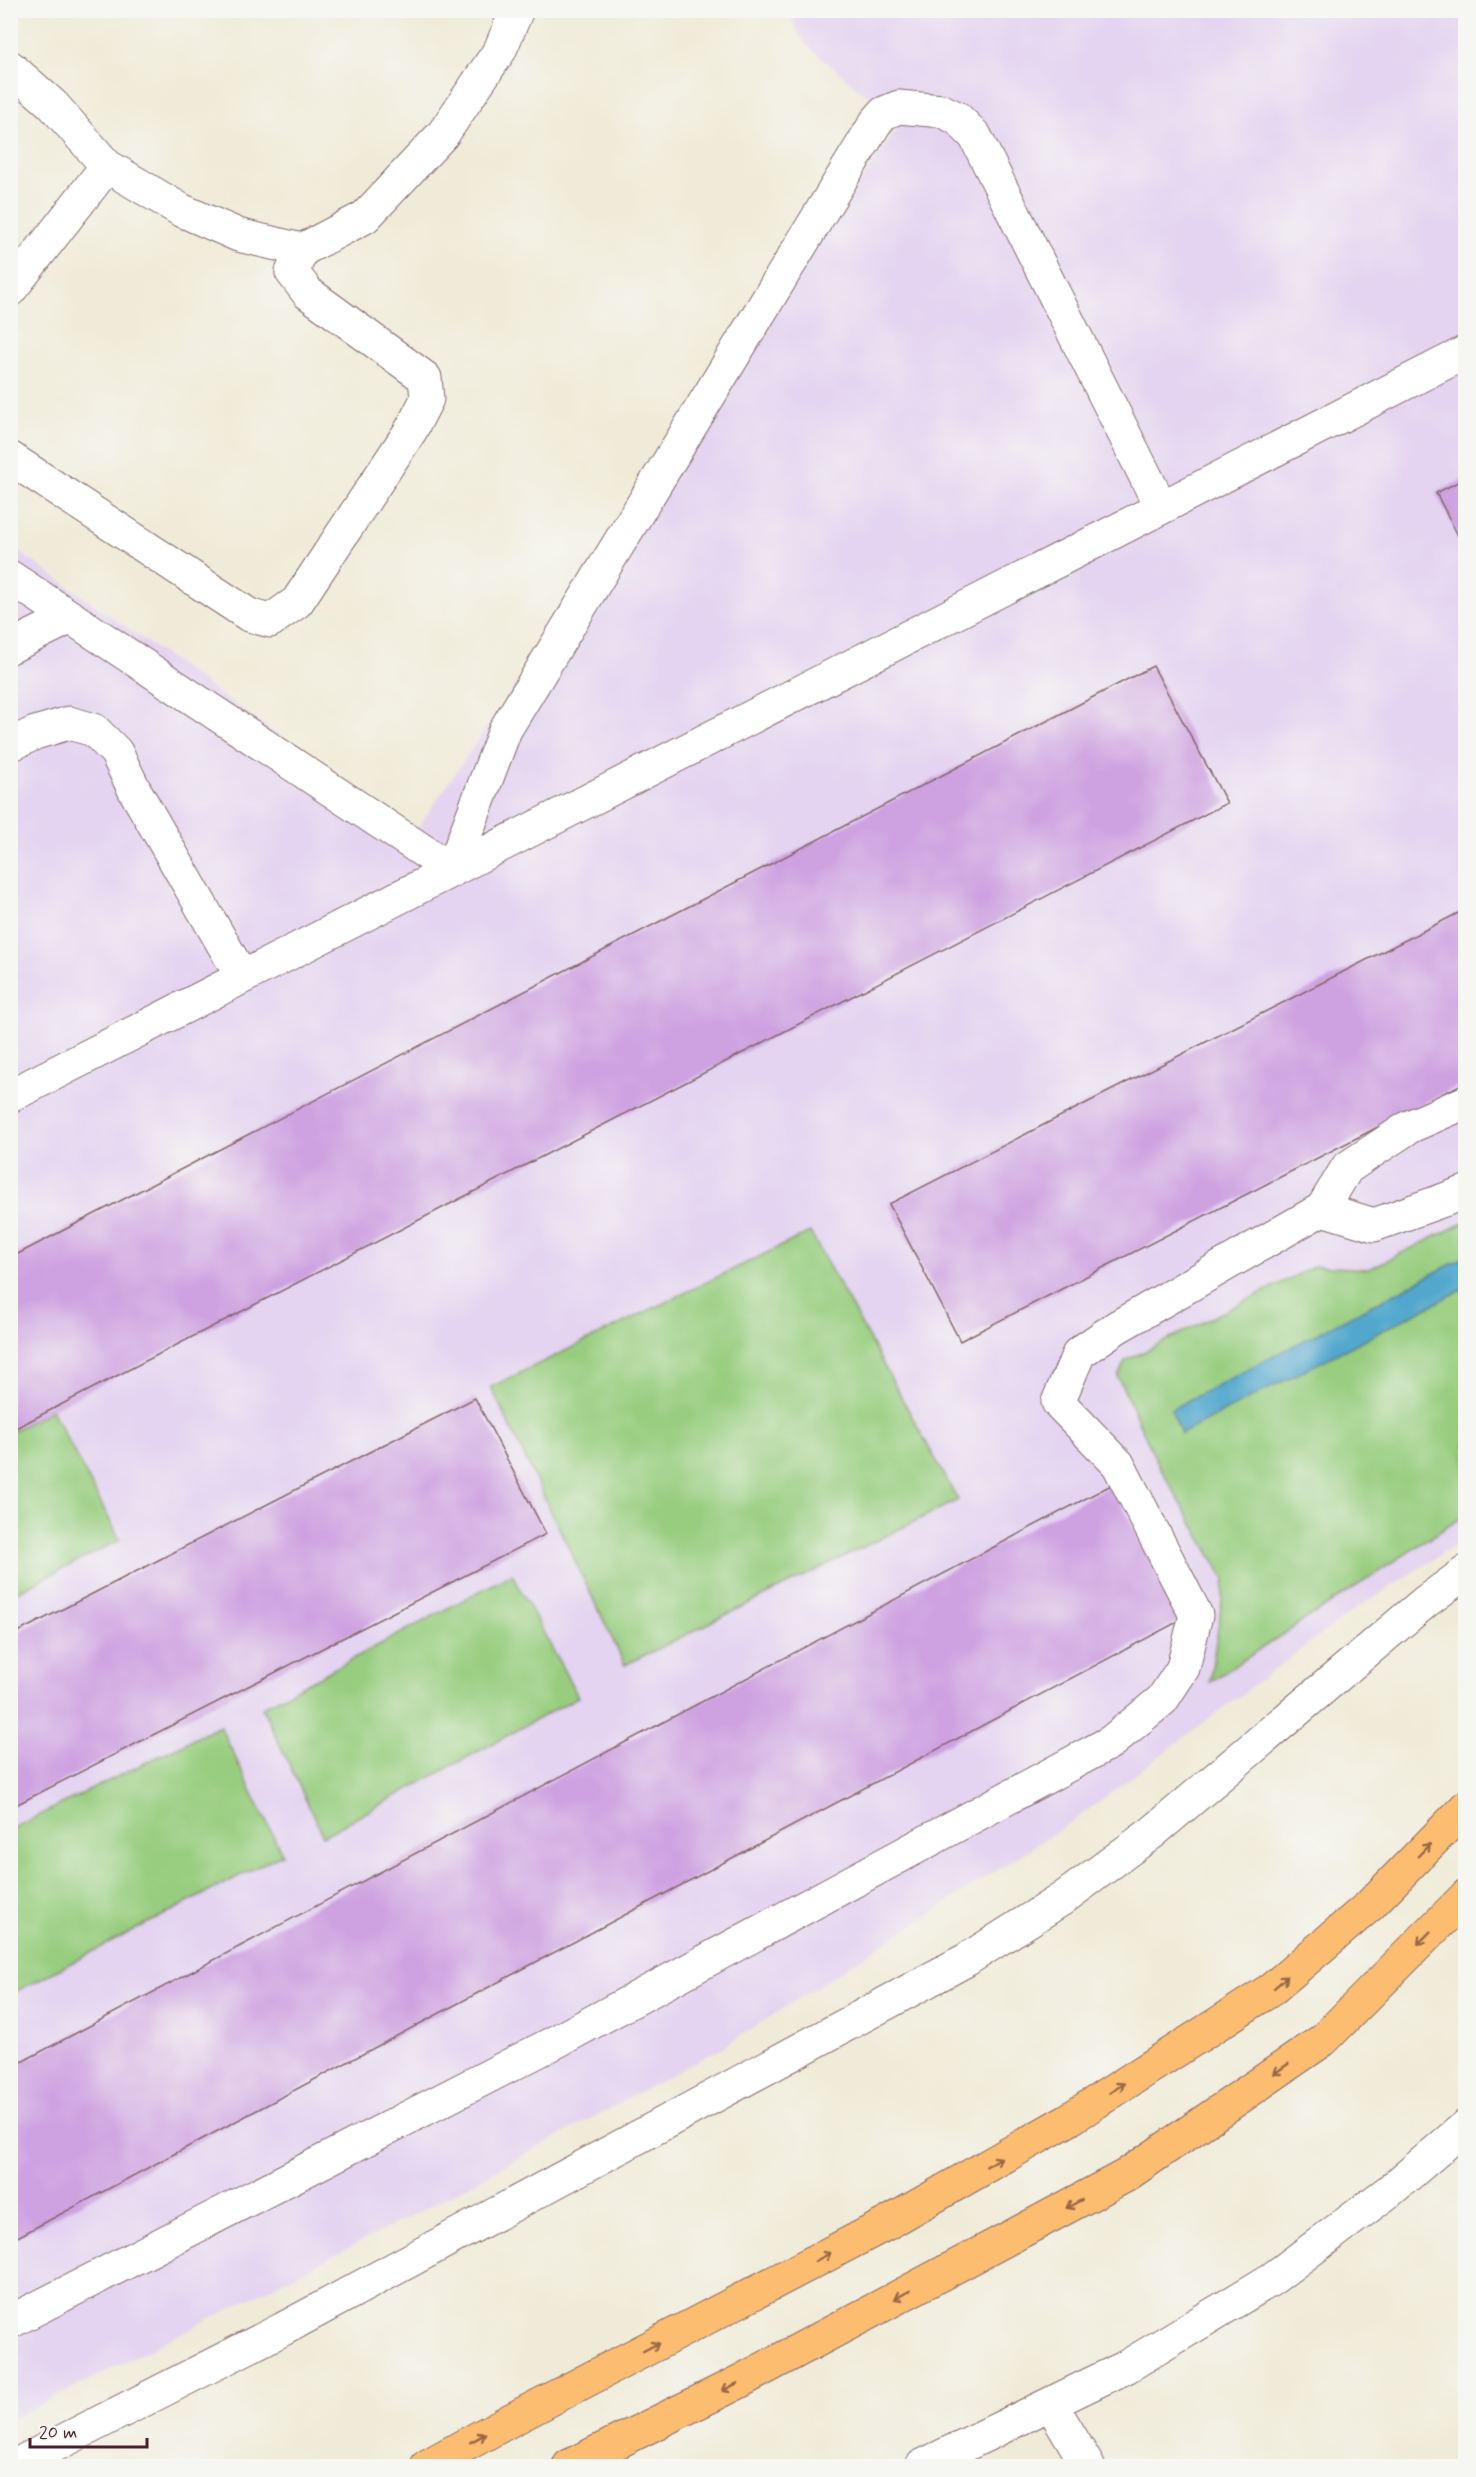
<svg xmlns="http://www.w3.org/2000/svg" width="1476" height="2477" viewBox="0 0 1476 2477" font-family="Mynerve,sans-serif">
	<style>
		.built { fill: #e4d3f1 }
		.green { fill: #98cd7f; stroke: #717655; stroke-width: 1.5 }
		.water { fill: #51a7cd; stroke: #4e637c; stroke-width: 1.5 }
		.building { fill: #cea1e1 }
		.lines { fill: none; stroke-linecap: round; stroke-linejoin: round }
		.minor-casing { stroke: #846668; stroke-width: 35 }
		.major-casing { stroke: #846668; stroke-width: 35 }
		.minor { stroke: #fff; stroke-width: 33 }
		.major { stroke: #fcbd6f; stroke-width: 33 }
		.oneway { stroke: #9a664a }
	</style>
	<rect width="100%" height="100%" fill="#f6f6f2"/>
	<filter id="ink" filterUnits="userSpaceOnUse"><feTurbulence type="fractalNoise" baseFrequency=".0167" numOctaves="2"/><feDisplacementMap in="SourceGraphic" scale="12" xChannelSelector="R" yChannelSelector="G"/><feConvolveMatrix kernelMatrix="1 2 1 2 8 2 1 2 1" color-interpolation-filters="sRGB"/></filter>
	<filter id="wash" filterUnits="userSpaceOnUse"><feTurbulence type="fractalNoise" baseFrequency=".008" numOctaves="4" result="noise"/><feDisplacementMap in="SourceGraphic" scale="24" xChannelSelector="R" yChannelSelector="G"/><feGaussianBlur stdDeviation="1.35" result="paint"/><feColorMatrix in="noise" values="0 0 0 0 0 0 0 0 0 0 0 0 0 0 0 0 0 1.4 0 .05"/><feComposite in="paint" operator="in"/></filter>
	<g filter="url(#wash)">
		<rect width="100%" height="100%" fill="#f0ebd8"/>
		<path class="built" d="M787,11H1465V1539L1351,1612L1076,1819L730,2043L421,2211L11,2420V546L415,832L900,124L805,44Z"/>
		<path class="green" d="M1465,1222V1515L1210,1682L1225,1580L1157,1462L1118,1377L1125,1361L1315,1266L1369,1269Z
			M810,1232L958,1500L625,1665L491,1387Z
			M52,1410L120,1540L11,1595V1432Z
			M512,1574L578,1697L323,1836L262,1707Z
			M220,1726L282,1854L11,1994V1829Z"/>
		<path class="water" d="M1465,1257V1288L1181,1434L1171,1409Z"/>
		<g id="blocks">
			<path class="building" d="M1466,478V551L1436,493Z
				M1153,666L1227,803L10,1431V1258Z
				M1466,909V1082L960,1341L889,1204Z
				M475,1398L546,1534L10,1808V1636Z
				M1111,1485L1183,1619L10,2241V2068Z"/>
		</g>
	</g>
	<g filter="url(#ink)">
		<use href="#blocks" fill-opacity="0" stroke="#846668" stroke-width="1.5"/>
		<g class="lines">
			<g class="minor-casing">
				<path id="minor" d="M10,67L53,105L107,166L10,290
					M107,166L181,210L238,235L302,250
					M10,458L249,615L270,621L297,602L411,430L427,399L425,378L308,293L292,272L302,250L365,217L443,134L500,50L517,10
					M10,577L452,870L505,730L876,122L884,113L899,107L942,111L957,118L975,136L1161,507
					M10,647L71,617
					M10,745L35,733L69,723L94,730L116,752L134,789L242,977
					M10,1096L1466,352
					M1466,1102L1409,1127L1347,1168L1322,1209L1374,1225L1466,1192
					M10,2322L563,2038L1111,1742L1162,1700L1183,1668L1196,1615L1118,1464L1058,1402L1079,1353L1117,1327L1322,1209
					M1051,2404L1088,2466
					M14,2466L283,2329L966,1960L1062,1899L1153,1832L1425,1602L1466,1572
					M922,2466L1126,2367L1272,2279L1392,2189L1466,2126"/>
			</g>
			<g class="major-casing">
				<path id="major" d="M427,2466L509,2421L886,2224L1068,2120L1272,1989L1369,1906L1466,1807
					M569,2466L735,2384L1125,2176L1323,2040L1466,1896"/>
			</g>
			<use href="#minor" class="minor"/>
			<use href="#major" class="major"/>
		</g>
		<defs><path id="oneway-shaft" d="M-6 0H5M1.5-3L5.5 0L1.5 3" fill="none" stroke-width="1.6" stroke-linecap="round" stroke-linejoin="round" transform="scale(1.5)"/></defs>
		<g class="oneway">
			<use href="#oneway-shaft" transform="translate(1424 1850) rotate(-46)"/>
			<use href="#oneway-shaft" transform="translate(1424 1938) rotate(135)"/>
			<use href="#oneway-shaft" transform="translate(1281 1982) rotate(-41)"/>
			<use href="#oneway-shaft" transform="translate(1281 2069) rotate(145)"/>
			<use href="#oneway-shaft" transform="translate(1117 2088) rotate(-33)"/>
			<use href="#oneway-shaft" transform="translate(994 2162) rotate(-30)"/>
			<use href="#oneway-shaft" transform="translate(1074 2204) rotate(152)"/>
			<use href="#oneway-shaft" transform="translate(823 2257) rotate(-28)"/>
			<use href="#oneway-shaft" transform="translate(902 2295) rotate(152)"/>
			<use href="#oneway-shaft" transform="translate(651 2347) rotate(-28)"/>
			<use href="#oneway-shaft" transform="translate(730 2387) rotate(153)"/>
			<use href="#oneway-shaft" transform="translate(478 2438) rotate(-29)"/>
		</g>
	</g>
	<rect width="1476" height="2477" fill="none" stroke="#f6f6f2" stroke-width="36"/>
	<path d="M30 2438v9h117v-9" fill="none" stroke="#4a1f2b" stroke-width="3"/>
	<text x="39" y="2438" font-size="18" fill="#4a1f2b" stroke="#f6f6f2" stroke-width="4.5" paint-order="stroke">20 m</text>
</svg>
